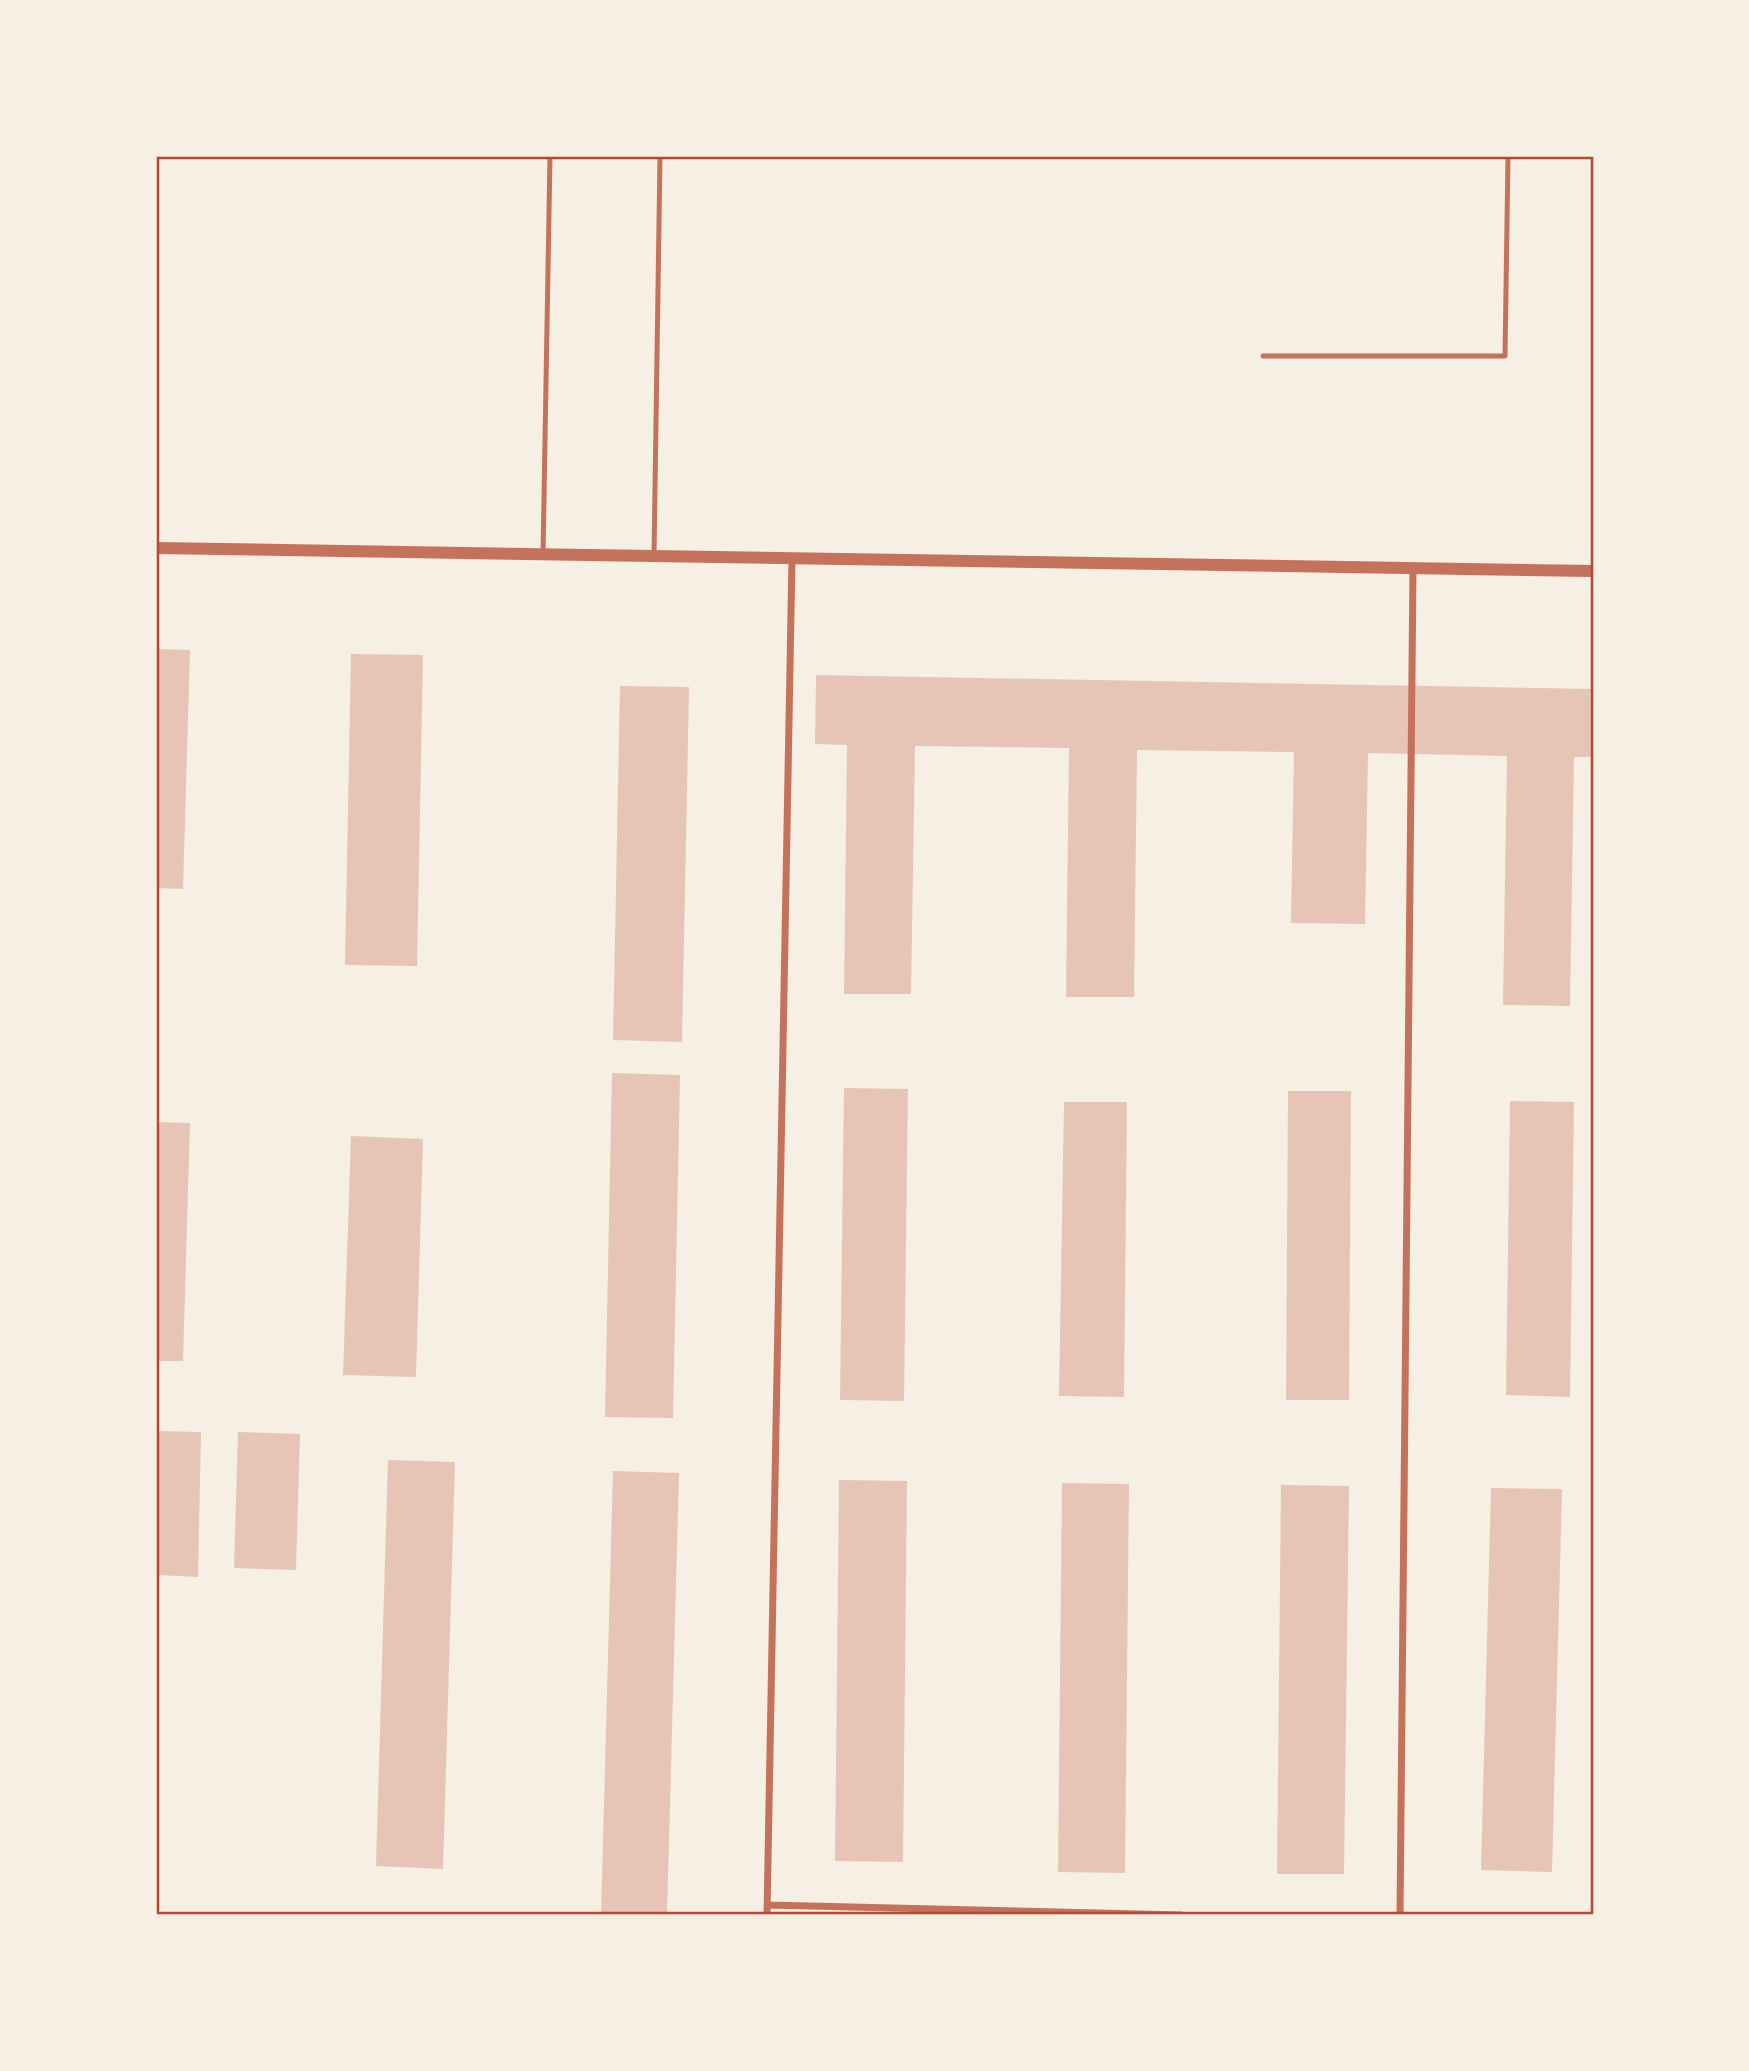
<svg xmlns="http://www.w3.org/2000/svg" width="1749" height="2071" viewBox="0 0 1749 2071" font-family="'Noto Sans',sans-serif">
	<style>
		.building { fill: #e6c5b7 }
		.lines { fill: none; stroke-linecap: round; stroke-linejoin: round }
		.service { stroke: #c5725c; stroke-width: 5 }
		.minor { stroke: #c5725c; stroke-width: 7 }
		.tertiary { stroke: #c5725c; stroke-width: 12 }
		.neatline { fill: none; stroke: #b5482f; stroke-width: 2.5 }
	</style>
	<rect width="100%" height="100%" fill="#f6efe4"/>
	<path class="building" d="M156,649L190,650L183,889L156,888Z
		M351,654L423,655L417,966L345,965Z
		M816,675L1593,689V757H1574L1570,1006L1503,1005L1507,756L1368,753L1365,924L1291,923L1294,752L1137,750L1134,997H1066L1069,748L915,746L911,994H844L847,745L815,744Z
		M620,686L689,687L682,1042L613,1040Z
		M612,1073L680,1075L673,1418L605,1417Z
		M844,1088L908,1089L904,1401L840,1400Z
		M1288,1091H1351L1349,1400H1286Z
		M1510,1101L1574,1102L1570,1397L1506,1395Z
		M1064,1102H1127L1124,1397L1059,1396Z
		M156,1122L190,1123L183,1361H156Z
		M351,1136L423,1139L416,1377L343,1375Z
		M156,1431L201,1432L198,1577L156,1575Z
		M238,1432L300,1434L296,1570L234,1568Z
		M388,1460L455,1462L443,1869L376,1866Z
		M613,1471L679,1473L667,1915H601Z
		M839,1480L907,1481L903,1862L835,1861Z
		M1062,1483L1129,1484L1125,1873L1058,1872Z
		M1281,1485L1349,1486L1344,1874H1277Z
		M1491,1488L1562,1489L1552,1872L1481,1870Z"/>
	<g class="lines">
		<path class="service" d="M1263,356H1505L1508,156
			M543,554L550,156
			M654,556L660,156"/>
		<path class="minor" d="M768,1905L1181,1915
			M767,1915L792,558
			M1400,1915L1413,568"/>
		<path class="tertiary" d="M156,548L1593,571"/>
	</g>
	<rect width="1749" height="2071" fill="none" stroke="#f6efe4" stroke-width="315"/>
	<rect x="158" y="158" width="1434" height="1755" class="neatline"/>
</svg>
